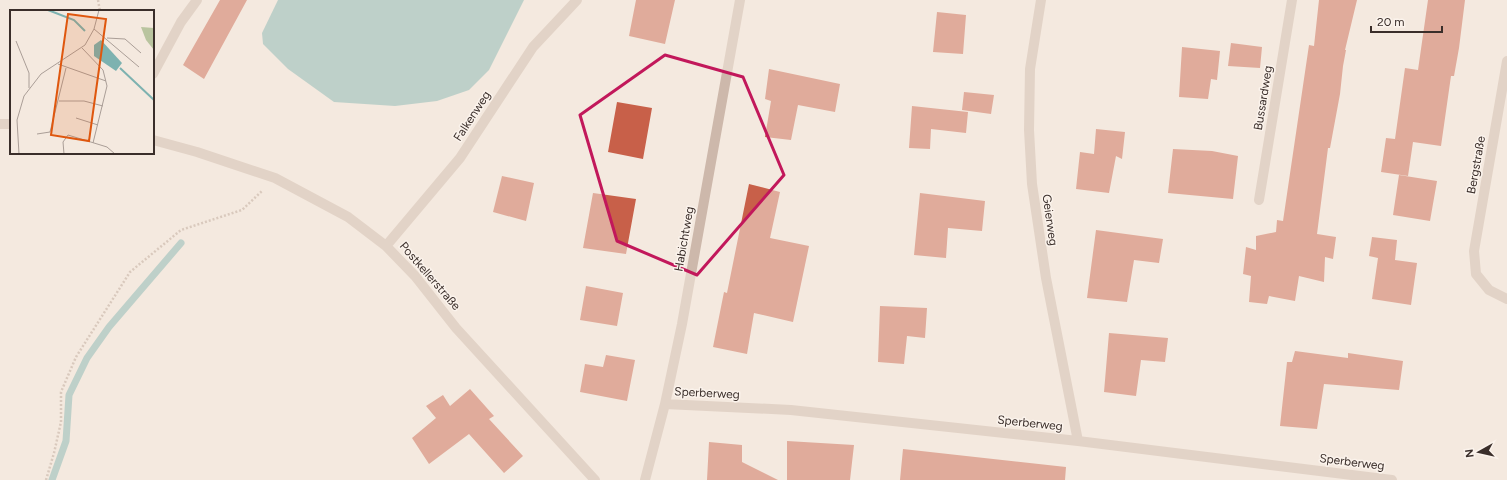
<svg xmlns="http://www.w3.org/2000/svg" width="1507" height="480" viewBox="0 0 1507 480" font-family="Figtree,sans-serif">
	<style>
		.water { fill: #7db2b0 }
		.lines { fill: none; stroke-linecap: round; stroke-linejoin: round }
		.stream { stroke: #7db2b0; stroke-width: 7 }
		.building { fill: #c86049 }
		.path { stroke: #b8a295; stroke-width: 2.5; stroke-dasharray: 2 2; stroke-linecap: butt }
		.minor { stroke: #cdb8ab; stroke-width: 10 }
		.marked { fill: none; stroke: #c2185b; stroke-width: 3; stroke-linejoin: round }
		.labels { text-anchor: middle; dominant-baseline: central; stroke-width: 3; stroke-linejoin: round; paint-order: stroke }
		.street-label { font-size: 12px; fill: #3a2e2a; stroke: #fbf3ec }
		.inset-river { fill: none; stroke: #7db2b0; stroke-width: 2 }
		.inset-road { fill: none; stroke: #aa9e97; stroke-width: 1 }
		.view { fill: #df570e; fill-opacity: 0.15; stroke: #df570e; stroke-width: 2 }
		.inset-edge { fill: none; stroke: #3a2e2a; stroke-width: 2 }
	</style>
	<rect width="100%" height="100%" fill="#f4e9df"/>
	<path class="water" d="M278,0H524L489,70L469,90L437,101L395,106L334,102L288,69L263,44L262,33Z"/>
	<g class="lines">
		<path class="stream" d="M52,480L66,441L69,395L87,358L109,327L181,243"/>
	</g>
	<path class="building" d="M220,0H247L204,79L183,65Z
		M636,0H675L665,44L629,36Z
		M1319,0H1357L1345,50H1346L1343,66L1340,94L1330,148H1328L1317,234L1336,237L1333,259L1325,257L1324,282L1299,276L1295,301L1269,296L1267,304L1249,302L1251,276L1243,274L1246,247L1256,250V236L1276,232L1277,220L1283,221L1309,45L1314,46Z
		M1428,0H1465L1459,48L1454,76H1451L1441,146L1413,142L1408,176L1381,172L1386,138L1395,139L1405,68L1418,70Z
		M937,12L966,15L963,54L933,52Z
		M1231,43L1262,47L1260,68L1228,66Z
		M1182,47L1220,51L1217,80L1211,79L1208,99L1179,97Z
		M769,69L840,84L835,112L798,105L791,140L765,137L771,101L765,99Z
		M964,92L994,95L991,114L962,110Z
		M617,102L652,108L643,159L608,152Z
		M912,106L968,112L966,133L931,129L930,149L909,148Z
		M1096,129L1125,132L1122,159L1116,156L1109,193L1076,189L1080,152L1094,154Z
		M1173,149L1212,151L1238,156L1233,199L1168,193Z
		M1399,175L1437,181L1430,221L1393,215Z
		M502,176L534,183L526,221L493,212Z
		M749,184L780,192L770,238L809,246L793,322L754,313L747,354L713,347L724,292L727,293Z
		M593,193L636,199L626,254L583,248Z
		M920,193L985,201L982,231L948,228L946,258L914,255Z
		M1096,230L1163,239L1159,263L1134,260L1127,302L1087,298Z
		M1372,237L1397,240L1395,260L1417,263L1411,305L1372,299L1378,258L1369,256Z
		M586,286L623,293L617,326L580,320Z
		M880,306L927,308L925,338L907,336L904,364L878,362Z
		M1109,333L1168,338L1165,362L1141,360L1136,396L1104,392Z
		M1295,351L1348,358V353L1403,361L1399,390L1324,384L1317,429L1280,426L1287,362H1292Z
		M606,355L635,360L627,401L580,392L585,364L603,367Z
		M470,389L494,416L489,419L523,456L504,473L469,434L429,464L412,438L436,418L426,406L443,395L450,406Z
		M787,441L854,445L850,480H787Z
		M709,442L742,445V462L778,480H707Z
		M903,449L1066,467L1065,480H900Z"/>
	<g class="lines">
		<path class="path" d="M98,0L100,11
			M46,480L54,453L61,422V392L76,357L130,272L181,230L242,210L262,191"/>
		<path class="minor" d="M1041,0L1030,69L1029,130L1032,184L1046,278L1078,441
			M1507,61L1474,251L1476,274L1489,290L1507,299
			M153,74L181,22L197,0
			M0,124H11
			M153,140L197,152L275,178L348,217L386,246L415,276L456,328L595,480
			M1259,200L1292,0
			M386,246L460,158L533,47L577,0
			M665,404L791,410L1078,441L1392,480
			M645,480L665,404L682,324L740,0"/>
	</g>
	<path d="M0 0H1507V480H0ZM665,55L743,77L784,175L697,275L617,241L580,115Z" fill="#f4e9df" fill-opacity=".55" fill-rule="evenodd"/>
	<path class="marked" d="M665,55L743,77L784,175L697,275L617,241L580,115Z"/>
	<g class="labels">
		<g class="street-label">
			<text transform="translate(1263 98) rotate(-81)">Bussardweg</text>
			<text transform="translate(472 116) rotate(-57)">Falkenweg</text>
			<text transform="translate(1476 165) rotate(-80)">Bergstraße</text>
			<text transform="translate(1050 220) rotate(82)">Geierweg</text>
			<text transform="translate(684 239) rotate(-80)">Habichtweg</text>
			<text transform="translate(430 276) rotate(49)">Postkellerstraße</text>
			<text transform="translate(707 393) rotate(3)">Sperberweg</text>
			<text transform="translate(1030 423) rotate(6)">Sperberweg</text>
			<text transform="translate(1352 462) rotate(7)">Sperberweg</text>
		</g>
	</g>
	<g transform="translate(10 10)">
		<rect width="144" height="144" fill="#f4e9df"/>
		<path d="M131,17L144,18V40L136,30Z" fill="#b9c49f"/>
		<path d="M91,30L112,53L106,61L84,46V35Z" fill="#7db2b0"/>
		<path class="inset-river" d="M38,0L64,10L75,21M110,58L144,90"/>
		<path class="inset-road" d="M84,19L129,57M97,28L115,29L131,43M6,31L19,63V78M72,38L93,60L97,76L83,133M48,54L96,71M49,91H74L93,96M66,108L88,115M27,124L40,122L56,58M9,144L7,110L14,86L31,64L75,35L84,19L89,0M54,144L53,132L58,125L97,137L105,144"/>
		<path class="view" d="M58,4L96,9L79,131L41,125Z"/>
		<rect width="144" height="144" class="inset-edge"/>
	</g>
	<g transform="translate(1479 452) rotate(262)" stroke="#fbf3ec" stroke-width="3" paint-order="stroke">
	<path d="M0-3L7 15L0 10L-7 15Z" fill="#3a2e2a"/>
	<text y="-6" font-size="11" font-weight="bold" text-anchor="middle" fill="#3a2e2a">N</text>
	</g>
	<path d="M1371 26v6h71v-6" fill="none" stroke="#3a2e2a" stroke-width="2"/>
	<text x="1377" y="26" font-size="12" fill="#3a2e2a" stroke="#fbf3ec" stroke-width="3" paint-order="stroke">20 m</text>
</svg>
